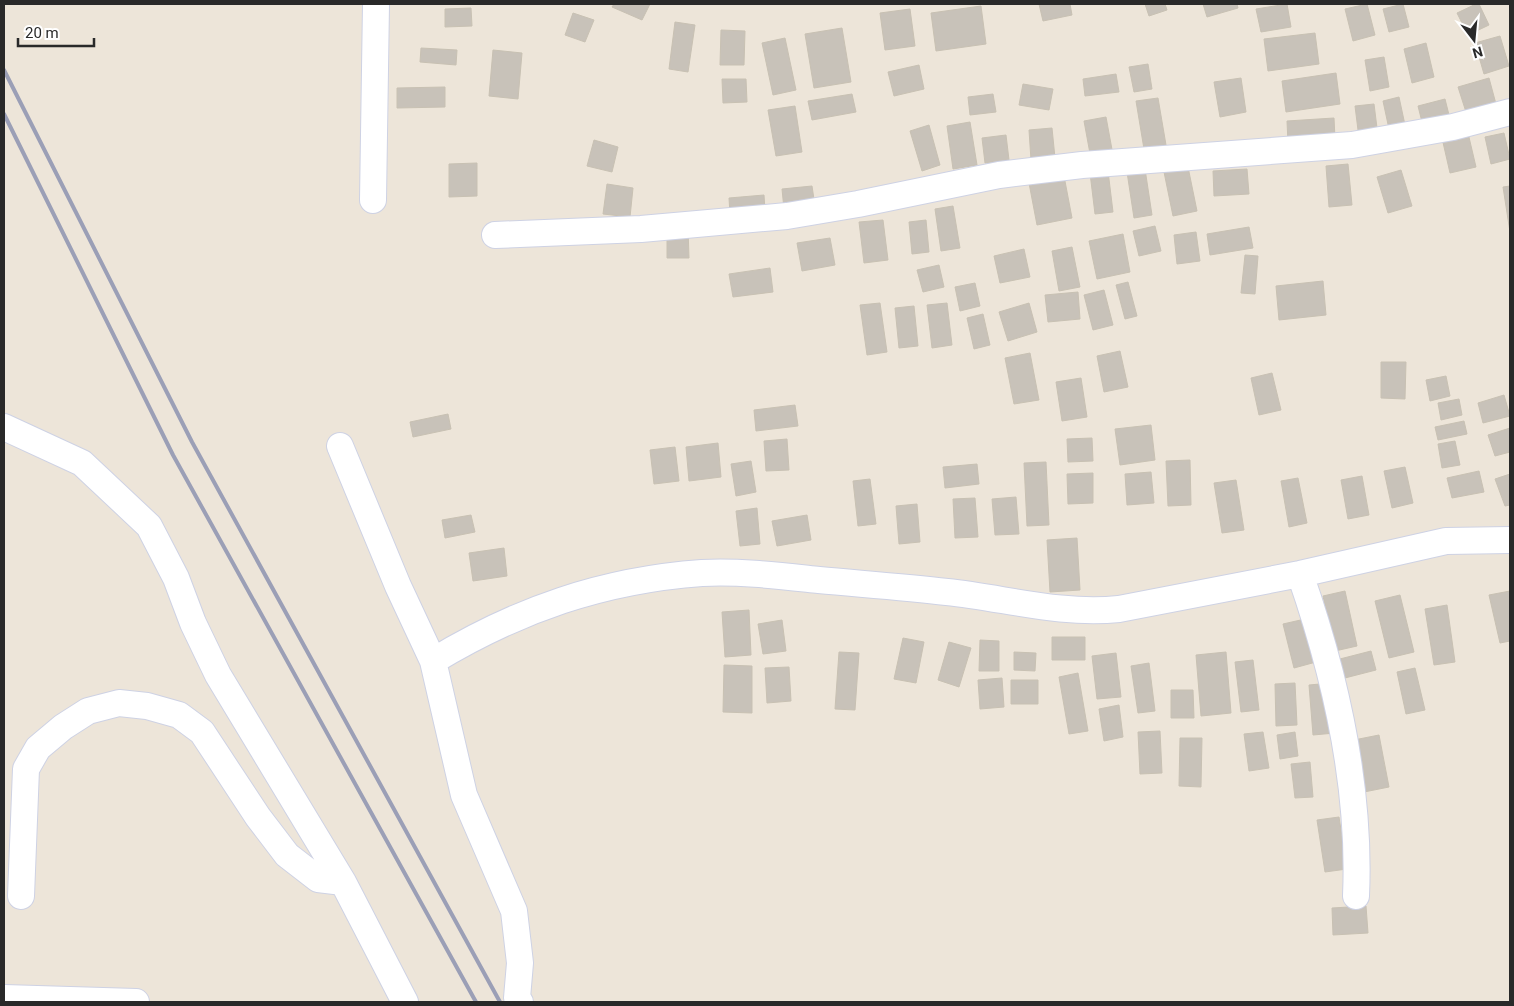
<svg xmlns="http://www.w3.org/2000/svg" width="1514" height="1006" viewBox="0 0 1514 1006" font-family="Roboto,sans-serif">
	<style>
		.building { fill: #c8c2b9; stroke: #c8c1b3 }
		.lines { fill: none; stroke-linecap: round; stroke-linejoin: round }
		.street-casing { stroke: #ced2e4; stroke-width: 28 }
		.street { stroke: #fff; stroke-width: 26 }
		.rail { stroke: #9b9fb6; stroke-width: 4 }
	</style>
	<rect width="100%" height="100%" fill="#ede5d9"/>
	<path class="building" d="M614,4H650L642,20L612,7Z
		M1039,4H1070L1072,15L1043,21Z
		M1145,4H1165L1167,10L1149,16Z
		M1203,4H1237L1238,8L1207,17Z
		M1287,4L1291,27L1261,32L1256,9Z
		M1367,4L1375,35L1353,41L1345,9Z
		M1403,4L1409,27L1389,32L1383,9Z
		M1476,4H1479L1489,25L1468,35L1457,13Z
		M981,6L986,44L936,51L931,13Z
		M471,8L472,26L445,27V9Z
		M910,9L915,46L885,50L880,13Z
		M573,13L594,20L585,42L565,35Z
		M675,22L695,25L688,72L669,69Z
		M842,28L851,82L814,88L805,34Z
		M721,30L745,31L744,65H720Z
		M1315,33L1319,64L1268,71L1264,39Z
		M1500,36L1509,66L1484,74L1475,43Z
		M785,38L796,90L773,95L762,43Z
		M1426,43L1434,77L1412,83L1404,49Z
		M421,48L457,50L456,65L420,62Z
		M493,50L522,53L518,99L489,96Z
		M1384,57L1389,87L1370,91L1365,60Z
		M1148,64L1152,89L1134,92L1129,67Z
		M919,65L924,89L894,96L888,72Z
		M1336,73L1340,104L1286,112L1282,81Z
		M1116,74L1119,92L1085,96L1083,79Z
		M1241,78L1246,112L1220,117L1214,82Z
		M1489,78L1496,104L1466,112L1458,87Z
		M722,79H746L747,102L723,103Z
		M1023,84L1053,89L1049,110L1019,105Z
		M445,87V107L397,108V88Z
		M852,94L856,112L812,120L808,101Z
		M993,94L996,112L970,115L968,97Z
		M1399,97L1405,125L1389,129L1383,101Z
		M1158,98L1166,145L1144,149L1136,101Z
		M1445,99L1450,119L1423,126L1418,106Z
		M1374,104L1377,128L1358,130L1355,106Z
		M795,106L802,152L776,156L768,110Z
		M1106,117L1113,155L1091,159L1084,121Z
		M1334,118L1335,139L1288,143L1287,121Z
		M970,122L977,165L953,169L947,126Z
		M929,125L940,165L922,171L910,131Z
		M1052,128L1055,158L1031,160L1029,130Z
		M1468,133L1476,167L1450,173L1442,138Z
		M1504,133L1510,159L1491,164L1485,137Z
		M1006,135L1009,160L985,163L982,138Z
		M594,140L618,147L612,172L587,166Z
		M477,163V196L449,197V164Z
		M1348,164L1352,205L1329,207L1326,166Z
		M1188,167L1197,211L1173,216L1164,172Z
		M1145,169L1152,215L1134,218L1127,172Z
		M1247,169L1249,194L1214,196L1213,171Z
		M1401,170L1412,206L1388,213L1377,177Z
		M1108,171L1113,212L1095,214L1090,173Z
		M1064,176L1072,218L1037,225L1029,183Z
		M607,184L633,188L630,217L603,214Z
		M812,186L815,206L784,209L782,189Z
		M1510,186V232L1503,187Z
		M764,195L765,211L730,214L729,198Z
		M953,206L960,248L941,251L935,209Z
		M883,220L888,260L864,263L859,222Z
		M926,220L929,252L912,254L909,222Z
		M1155,226L1161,251L1139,256L1133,231Z
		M667,227H688L689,258H667Z
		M1249,227L1253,248L1210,255L1207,234Z
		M1196,232L1200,261L1177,264L1174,235Z
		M1123,234L1130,272L1097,279L1089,241Z
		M830,238L835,265L802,271L797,243Z
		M1072,247L1080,287L1059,291L1052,251Z
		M1024,249L1030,277L1000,283L994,256Z
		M1245,255L1258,256L1255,294L1241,293Z
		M939,265L944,287L923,292L917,270Z
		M770,268L773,292L733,297L729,274Z
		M1323,281L1326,315L1279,320L1276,286Z
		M1128,282L1137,316L1125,319L1116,285Z
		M975,283L980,306L960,311L955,287Z
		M1104,290L1113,325L1093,330L1084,295Z
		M1078,292L1080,319L1048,322L1045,295Z
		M880,303L887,352L867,355L860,305Z
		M947,303L952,345L932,348L927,305Z
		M1029,303L1037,332L1008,341L999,312Z
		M914,306L918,346L899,348L895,308Z
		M983,314L990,345L974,349L967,318Z
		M1120,351L1128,387L1104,392L1097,356Z
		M1030,353L1039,400L1014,404L1005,358Z
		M1381,362H1406L1405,399L1381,398Z
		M1272,373L1281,410L1259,415L1251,378Z
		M1446,376L1450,396L1430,401L1426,380Z
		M1081,378L1087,417L1062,421L1056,382Z
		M1504,395L1510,416L1483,423L1478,403Z
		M1459,399L1462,415L1441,420L1438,403Z
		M795,405L798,426L756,431L754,410Z
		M448,414L451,429L413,437L410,422Z
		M1464,421L1467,434L1438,440L1435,427Z
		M1151,425L1155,460L1120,465L1115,429Z
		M1510,428V452L1495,456L1488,435Z
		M1092,438L1093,461L1068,462L1067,439Z
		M787,439L789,470L766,471L764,441Z
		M1455,441L1460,465L1442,468L1438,444Z
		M718,443L721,477L689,481L686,447Z
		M675,447L679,481L654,484L650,450Z
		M1190,460L1191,505L1168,506L1166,461Z
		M751,461L756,492L736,496L731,464Z
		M1046,462L1049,525L1027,526L1024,463Z
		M977,464L979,484L945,488L943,467Z
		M1405,467L1413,503L1392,508L1384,471Z
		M1479,471L1484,492L1452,498L1447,478Z
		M1151,472L1154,503L1127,505L1125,474Z
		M1093,473V503L1068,504L1067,474Z
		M1510,474V505L1505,506L1495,479Z
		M1362,476L1369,515L1348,519L1341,480Z
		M1298,478L1307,523L1289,527L1281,481Z
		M870,479L876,524L858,526L853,481Z
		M1236,480L1244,530L1222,533L1214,483Z
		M1016,497L1019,534L995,535L992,499Z
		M975,498L978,537L955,538L953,499Z
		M917,504L920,542L899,544L896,506Z
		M757,508L760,544L740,546L736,511Z
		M471,515L475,532L445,538L442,520Z
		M807,515L811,540L777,546L772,521Z
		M1077,538L1080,590L1050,592L1047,540Z
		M504,548L507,576L473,581L469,553Z
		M1345,591L1357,646L1335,651L1323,596Z
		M1510,591V641L1500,643L1489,595Z
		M1400,595L1414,652L1389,658L1375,601Z
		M1447,605L1455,662L1434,665L1425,609Z
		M749,610L751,655L725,657L722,612Z
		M1305,619L1316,662L1294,668L1283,624Z
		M782,620L786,651L763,654L758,624Z
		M1052,637H1085V660H1052Z
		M903,638L924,642L916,683L894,679Z
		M980,640L999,641V671H979Z
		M949,642L971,648L959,687L938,680Z
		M1371,651L1376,670L1341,679L1336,660Z
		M839,652L859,653L855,710L835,709Z
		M1014,652L1036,653L1035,671L1014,670Z
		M1226,652L1231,713L1201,716L1196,655Z
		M1116,653L1121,697L1097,699L1092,656Z
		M1253,660L1259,710L1241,712L1235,662Z
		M1149,663L1155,711L1138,713L1131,666Z
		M724,665L752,666V713L723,712Z
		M789,667L791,701L767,703L765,668Z
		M1415,668L1425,710L1406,714L1397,672Z
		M1078,673L1088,731L1069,734L1059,677Z
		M1002,678L1004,707L980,709L978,680Z
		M1011,680H1038V704H1011Z
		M1295,683L1297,725L1276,726L1275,684Z
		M1331,683L1335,733L1313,735L1309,685Z
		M1171,690H1193L1194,718H1171Z
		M1119,705L1123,737L1104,741L1099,709Z
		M1160,731L1162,773L1140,774L1138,732Z
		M1263,732L1269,768L1249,771L1244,734Z
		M1295,732L1298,756L1280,759L1277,735Z
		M1379,735L1389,787L1364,792L1354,740Z
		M1180,738H1202L1201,787L1179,786Z
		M1310,762L1313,797L1295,798L1291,764Z
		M1339,817L1347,869L1325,872L1317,820Z
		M1366,906L1368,933L1333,935L1332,908Z"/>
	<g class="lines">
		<g class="street-casing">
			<path id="street" d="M373,200L376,4
				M495,235L641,229L787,216L858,204L999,175L1082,165L1352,145L1453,127L1510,112
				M4,427L82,463L149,526L176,578L193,623L218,675L343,882L405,1002
				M340,446L398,586L433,661
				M1300,574C1336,677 1361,786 1356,896
				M21,896L26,769L38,748L63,727L88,711L119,703L147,706L179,715L202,732L258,817L287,855L318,879L343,882
				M4,998L136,1002
				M520,1002L517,998L520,963L514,911L464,795L433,661C517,610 603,580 702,573C741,571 781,576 819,580C862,584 905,587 947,592C1005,598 1060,615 1119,609L1300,574L1446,541L1510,540"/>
		</g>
		<use href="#street" class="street"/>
		<path class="rail" d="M4,70L192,442L500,1002
			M4,114L173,455L476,1002"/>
	</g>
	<rect width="1514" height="1006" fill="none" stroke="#292929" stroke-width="10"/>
	<g transform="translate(1474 40) rotate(164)" stroke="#ffffff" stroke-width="4" paint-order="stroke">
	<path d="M0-4L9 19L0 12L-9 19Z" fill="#292929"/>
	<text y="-8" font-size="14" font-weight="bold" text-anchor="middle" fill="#292929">N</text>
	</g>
	<path d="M18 38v8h76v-8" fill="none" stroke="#292929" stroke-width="2.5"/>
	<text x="25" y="38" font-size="15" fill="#292929" stroke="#ffffff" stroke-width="4" paint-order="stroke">20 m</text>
</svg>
